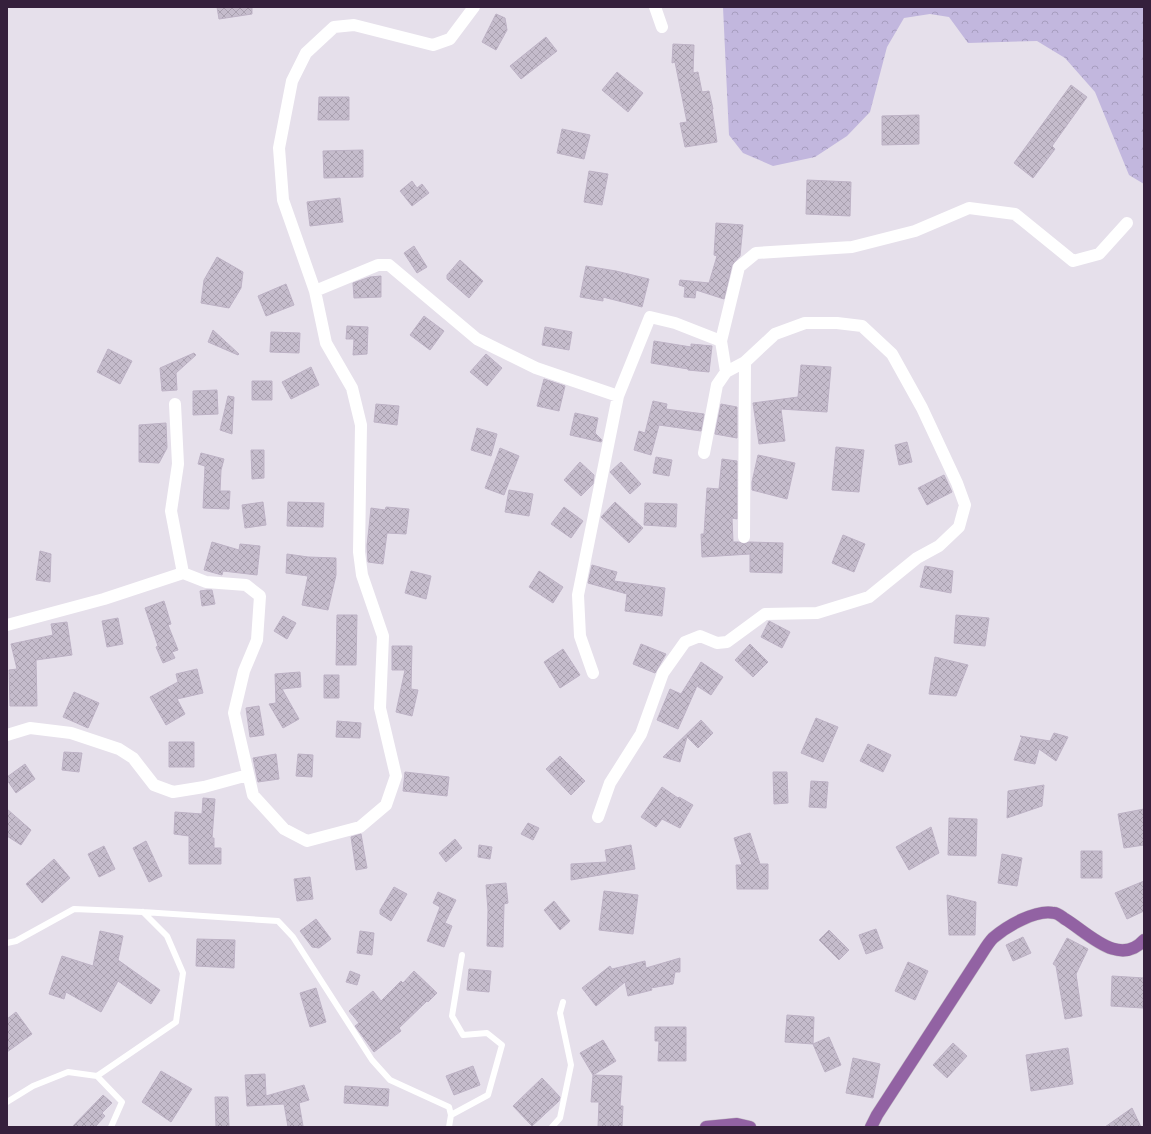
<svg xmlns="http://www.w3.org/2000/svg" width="1151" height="1134" viewBox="0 0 1151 1134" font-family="Helvetica,sans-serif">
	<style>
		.forest { fill: url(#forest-crowns) }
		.building { fill: url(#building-cross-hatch); stroke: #bdb2c5 }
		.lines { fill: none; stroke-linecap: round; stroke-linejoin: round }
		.primary-casing { stroke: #c2bcc4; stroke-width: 13 }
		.lane { stroke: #fff; stroke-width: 6 }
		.street { stroke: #fff; stroke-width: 12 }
		.primary { stroke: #9262a3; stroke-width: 12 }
	</style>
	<defs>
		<pattern id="forest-crowns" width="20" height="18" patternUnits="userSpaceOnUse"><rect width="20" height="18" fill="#c2b7de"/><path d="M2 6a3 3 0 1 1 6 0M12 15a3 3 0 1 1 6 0" fill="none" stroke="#a79dbf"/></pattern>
		<pattern id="building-cross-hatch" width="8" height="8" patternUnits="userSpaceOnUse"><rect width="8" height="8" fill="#c5bccc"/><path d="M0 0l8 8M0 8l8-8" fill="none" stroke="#aaa1b0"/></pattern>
	</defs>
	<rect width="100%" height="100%" fill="#e6e0eb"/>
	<path class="forest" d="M723,7H1144V184L1129,175L1095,92L1065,58L1037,41L968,43L949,17L930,14L904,18L887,47L870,112L847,136L815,157L773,166L743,153L729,135Z"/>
	<path class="building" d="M217,7H252V14L219,19Z
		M496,14L505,18L507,30L496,50L482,42Z
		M546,37L557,51L521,79L510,66Z
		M673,44L694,45L693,73L698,72L702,92L709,91L713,109H712L717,142L685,147L680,123L687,122L675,62L672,63Z
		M617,72L643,93L628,112L602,90Z
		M1071,85L1087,97L1052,146L1055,149L1033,178L1014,163Z
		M319,97H349V120H318Z
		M919,115V144L882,145V116Z
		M562,129L590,135L584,159L557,153Z
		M363,150V177L324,178L323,151Z
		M589,171L608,174L602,205L584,202Z
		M807,180L851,182L850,216L806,214Z
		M412,181L417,188L422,184L429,193L412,206L400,191Z
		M340,198L343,222L310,226L307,202Z
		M716,223L743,225L740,256L732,265L724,299L696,290L695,298L684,297L685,287L679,285L680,280L709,283L717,256L714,255Z
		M414,246L427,267L417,273L404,253Z
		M217,257L243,272L241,288L229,308L201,303L204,280Z
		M460,260L483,281L469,298L447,279V275Z
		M586,266L616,271L649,279L642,307L603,297V301L580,297Z
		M381,276V297L354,298L353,283L370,277Z
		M286,284L294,305L266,316L258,296Z
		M424,316L444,331L430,350L410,335Z
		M347,326L368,327L367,354L353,355L354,339H346Z
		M545,327L572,332L569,350L542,345Z
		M213,330L239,354L238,355L208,342Z
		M271,332L300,333L299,353L270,352Z
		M654,341L691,347V344L712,346L709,372L688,370V369L651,363Z
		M108,349L132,361L120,384L97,372Z
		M194,353L196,355L176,373L177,390L162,391L160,368Z
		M486,354L502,368L487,386L470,372Z
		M801,365L831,367L827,412L781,409L785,441L759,444L753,403L798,397Z
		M311,367L319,385L291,399L282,382Z
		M544,379L565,386L559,411L537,406Z
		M252,381H272V400H252Z
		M217,390L218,414L193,415V391Z
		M228,396L234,397L232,434L220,430Z
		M653,401L667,404L666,409L704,414L701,431L659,425L651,455L634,450L639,431L645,433Z
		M376,404L399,406L397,425L374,422Z
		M721,404L737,407V438L715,434Z
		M575,413L598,418L595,433L602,440L601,442L570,435Z
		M166,423L167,448L159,463L139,462V425Z
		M477,428L497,434L491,456L471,450Z
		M907,442L912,462L899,465L895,445Z
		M836,447L864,450L859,492L832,490Z
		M500,448L519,456L504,495L485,488Z
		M251,450H264V478L252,479Z
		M201,453L224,459L221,470L220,491H230L229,509L203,508L205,466L198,464Z
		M758,455L795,463L787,499L752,490V482Z
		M656,457L672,460L669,476L653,473Z
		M722,459L737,461V519L732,518L733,542H739L744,544L749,542L783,543L782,573L750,572V554L702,557L701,534H704L707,488L719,489Z
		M580,462L594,475L593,484L581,496L564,480Z
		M621,462L641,484L630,494L610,472Z
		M944,475L952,492L927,505L918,488Z
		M509,490L533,494L529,516L505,512Z
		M263,502L266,525L245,528L242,505Z
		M288,502L324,503L323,527L287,526Z
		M615,502L643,528L629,543L601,517Z
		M645,503L677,504L676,527L644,525Z
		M386,507L409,509L406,534L387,533L383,564L368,562L367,546L371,508L385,510Z
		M564,507L583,521L571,538L551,524Z
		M843,535L865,544L854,572L832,563Z
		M212,542L239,550L240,544L260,546L257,575L223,571L222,575L204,570Z
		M40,551L51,554L50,582L36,580Z
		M287,554L308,557L336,558V575L328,610L302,605L308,576L286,573Z
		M592,565L617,572L614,581L665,588L662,616L625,611L627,594L588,583Z
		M925,566L953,571L951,593L920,587Z
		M411,571L431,576L426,599L405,593Z
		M539,571L563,587L553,603L529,587Z
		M207,590H212L215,604L202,606L200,591Z
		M164,601L171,624L168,625L178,650L172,652L175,658L163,663L156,647L158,646L145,608Z
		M337,615H357L356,665H336Z
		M956,615L989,618L985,646L954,643Z
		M283,616L296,623L287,639L274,631Z
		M118,618L123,644L107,647L102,621Z
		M769,621L790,632L782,648L761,637Z
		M67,622L72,655L36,660L37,706H10L9,670L17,669L11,644L53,635L51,624Z
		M641,644L666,654L655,673L633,664Z
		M750,644L768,662L753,677L735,660Z
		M392,646H412L411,689L418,690L412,716L396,712L405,670H392Z
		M563,649L580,675L560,688L544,662Z
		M935,657L968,665L956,696L929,694Z
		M701,662L723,677L711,695L697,686L678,729L657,720L670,689L681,694Z
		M197,669L203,693L177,699L185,714L166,725L150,697L178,682L176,674Z
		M300,672L301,687L282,689L299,719L283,728L269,704L276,703L275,674Z
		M324,675H339V698H324Z
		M74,692L99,703L88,728L63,717Z
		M259,706L264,735L250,737L246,708Z
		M816,718L838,727L823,762L801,753Z
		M701,720L713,733L698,748L687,737L680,762L663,757Z
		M337,721L361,723L360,738L336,737Z
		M1054,733L1068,737L1056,761L1039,749L1035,764L1014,760L1022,737L1020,736L1050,741Z
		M169,742H194V767H169Z
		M868,744L891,755L883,772L860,761Z
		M64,752L82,753L79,772L62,770Z
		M276,754L279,779L258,782L253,758Z
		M298,754L313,755L312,777L296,776Z
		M560,756L585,781L571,795L546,769Z
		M25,764L35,779L16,793L7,780V777Z
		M405,772L449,777L447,796L403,791Z
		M773,772H787L788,803L774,804Z
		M811,781L828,782L826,808L809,807Z
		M1044,785L1042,806L1007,818L1008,791Z
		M662,787L678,798L679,797L693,805L680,828L662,819L656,827L641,817Z
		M203,798L215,799L212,838H214V848H221V864H189V836L174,834L175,812L202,814Z
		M7,809L31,830L21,845L7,836Z
		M1144,809V845L1124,848L1118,814Z
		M949,818L977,819L976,856L948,855Z
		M528,823L539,828L533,840L521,834Z
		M931,827L939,853L909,870L896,847Z
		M750,833L760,864H768V889H737L736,865H742L734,838Z
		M361,834L367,868L356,870L351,837Z
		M455,839L462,848L446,862L439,853Z
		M146,841L162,876L149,882L133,848Z
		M479,845L492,847L490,859L478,857Z
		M631,845L635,869L571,880V864L607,862L605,850Z
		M104,846L115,869L99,877L88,854Z
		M1081,851H1102V878H1081Z
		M1002,854L1022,858L1017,886L998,883Z
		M54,859L70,878L42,903L26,884Z
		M310,877L313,899L297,901L294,879Z
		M1144,881V911L1127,919L1115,893Z
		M506,883L508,903L504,904L503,947L487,946L488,910L486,885Z
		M394,887L407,894L391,921L380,914V910Z
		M604,891L638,895L633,934L599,930Z
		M438,892L456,900L445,923L452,926L444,947L427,941L440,907L433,903Z
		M947,895L976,902L975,935H949Z
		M554,901L570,921L560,930L544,910Z
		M316,919L331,939L319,948L312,947L300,931Z
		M876,929L883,948L866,954L859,935Z
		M829,930L849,950L839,960L819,940Z
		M100,931L123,936L118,960L160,990L151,1004L118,981L101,1012L66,992L64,999L49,994L62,956L93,966Z
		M360,931L374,933L372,955L357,953Z
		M1023,937L1031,953L1013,961L1006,945Z
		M1067,938L1088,949L1076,974L1082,1016L1065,1019L1056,966L1053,964Z
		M197,939L235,940L234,968L196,966Z
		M680,958V972H675L673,984L651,988L652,990L628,996L625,982L596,1006L582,988L610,966L612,969L645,961L646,968Z
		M908,962L928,971L915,1000L895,991Z
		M469,969L491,971L489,992L467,990Z
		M350,971L360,975L357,985L346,982Z
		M414,971L437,993L428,1002L427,1001L399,1028L401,1031L374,1052L355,1026L359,1023L349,1011L373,991L381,1001L401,981L403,983Z
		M1112,976L1144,978L1143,1008L1111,1006Z
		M316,988L326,1022L310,1027L300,993Z
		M16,1012L32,1034L7,1052V1019Z
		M787,1015L814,1017L813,1044L785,1042Z
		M655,1027H686V1061H658L659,1041H655Z
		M829,1037L841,1065L825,1072L813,1044Z
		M603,1040L616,1061L593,1075L580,1053Z
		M953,1043L967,1056L947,1078L933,1065Z
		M1068,1048L1073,1084L1031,1091L1026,1055Z
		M853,1058L880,1064L873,1098L846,1093Z
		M473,1066L480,1085L454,1095L446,1076Z
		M161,1071L192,1089L171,1122L142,1102Z
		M265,1074L266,1096L304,1085L309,1100L299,1103L303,1126L288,1127L284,1104L247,1106L245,1075Z
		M593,1075L622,1076L620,1106H623L622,1127H598L599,1102H591Z
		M542,1078L560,1097L559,1101L532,1126L513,1106Z
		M345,1086L389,1089L388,1106L344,1103Z
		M103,1095L112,1103L102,1113L105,1116L95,1127H72Z
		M215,1097H228L229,1127H216Z
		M1132,1108L1141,1127H1105Z"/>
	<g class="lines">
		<g class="primary-casing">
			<path id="primary" d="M706,1127L737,1124L750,1127
				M871,1127L877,1115L977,961C982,954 987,944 993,938C1007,926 1036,909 1054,913C1058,913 1062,917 1065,919C1087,932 1119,968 1144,940"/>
		</g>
		<path class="lane" d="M7,943L16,941L74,909L143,912L278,921L293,937L372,1060L390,1080L449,1107L451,1115L449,1127
			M97,1076L176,1022L183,973L167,936L143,912
			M7,1102L33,1086L68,1072L97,1076L122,1102L111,1127
			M451,1115L488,1095L502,1045L487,1033L463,1035L452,1016L462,955
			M552,1127L560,1118L571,1065L560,1013L563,1002"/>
		<path class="street" d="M655,7L662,27
			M315,291L378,265H389L477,339L536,368L618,396
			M175,404L178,464L171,511L183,573L206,582L246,585L260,596L257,640L244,671L234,713L253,795L284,829L307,841L360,827L386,805L396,776L380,708L383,636L362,575L359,552L361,425L352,388L326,343L315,291L283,200L279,148L292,81L306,53L334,27L354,25L433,45L450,39L474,7
			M704,453L717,385L726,372
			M744,537L745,362
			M7,625L104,599L183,573
			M593,673L580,636L578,595L618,396L650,317L675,323L721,341
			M7,735L30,728L71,733L119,749L133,758L154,785L173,792L204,787L248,775
			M598,817L610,783L641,734L663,673L685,642L700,636L717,643L727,642L765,614L817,613L869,597L917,558L939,546L959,527L965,505L957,483L922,408L892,354L862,326L837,323H805L775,334L745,362L726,372L721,341L739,267L756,253L852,247L915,231L969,208L1015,214L1073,261L1099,254L1127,223"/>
		<use href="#primary" class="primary"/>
	</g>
	<rect width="1151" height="1134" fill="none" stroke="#35203c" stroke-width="16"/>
</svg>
